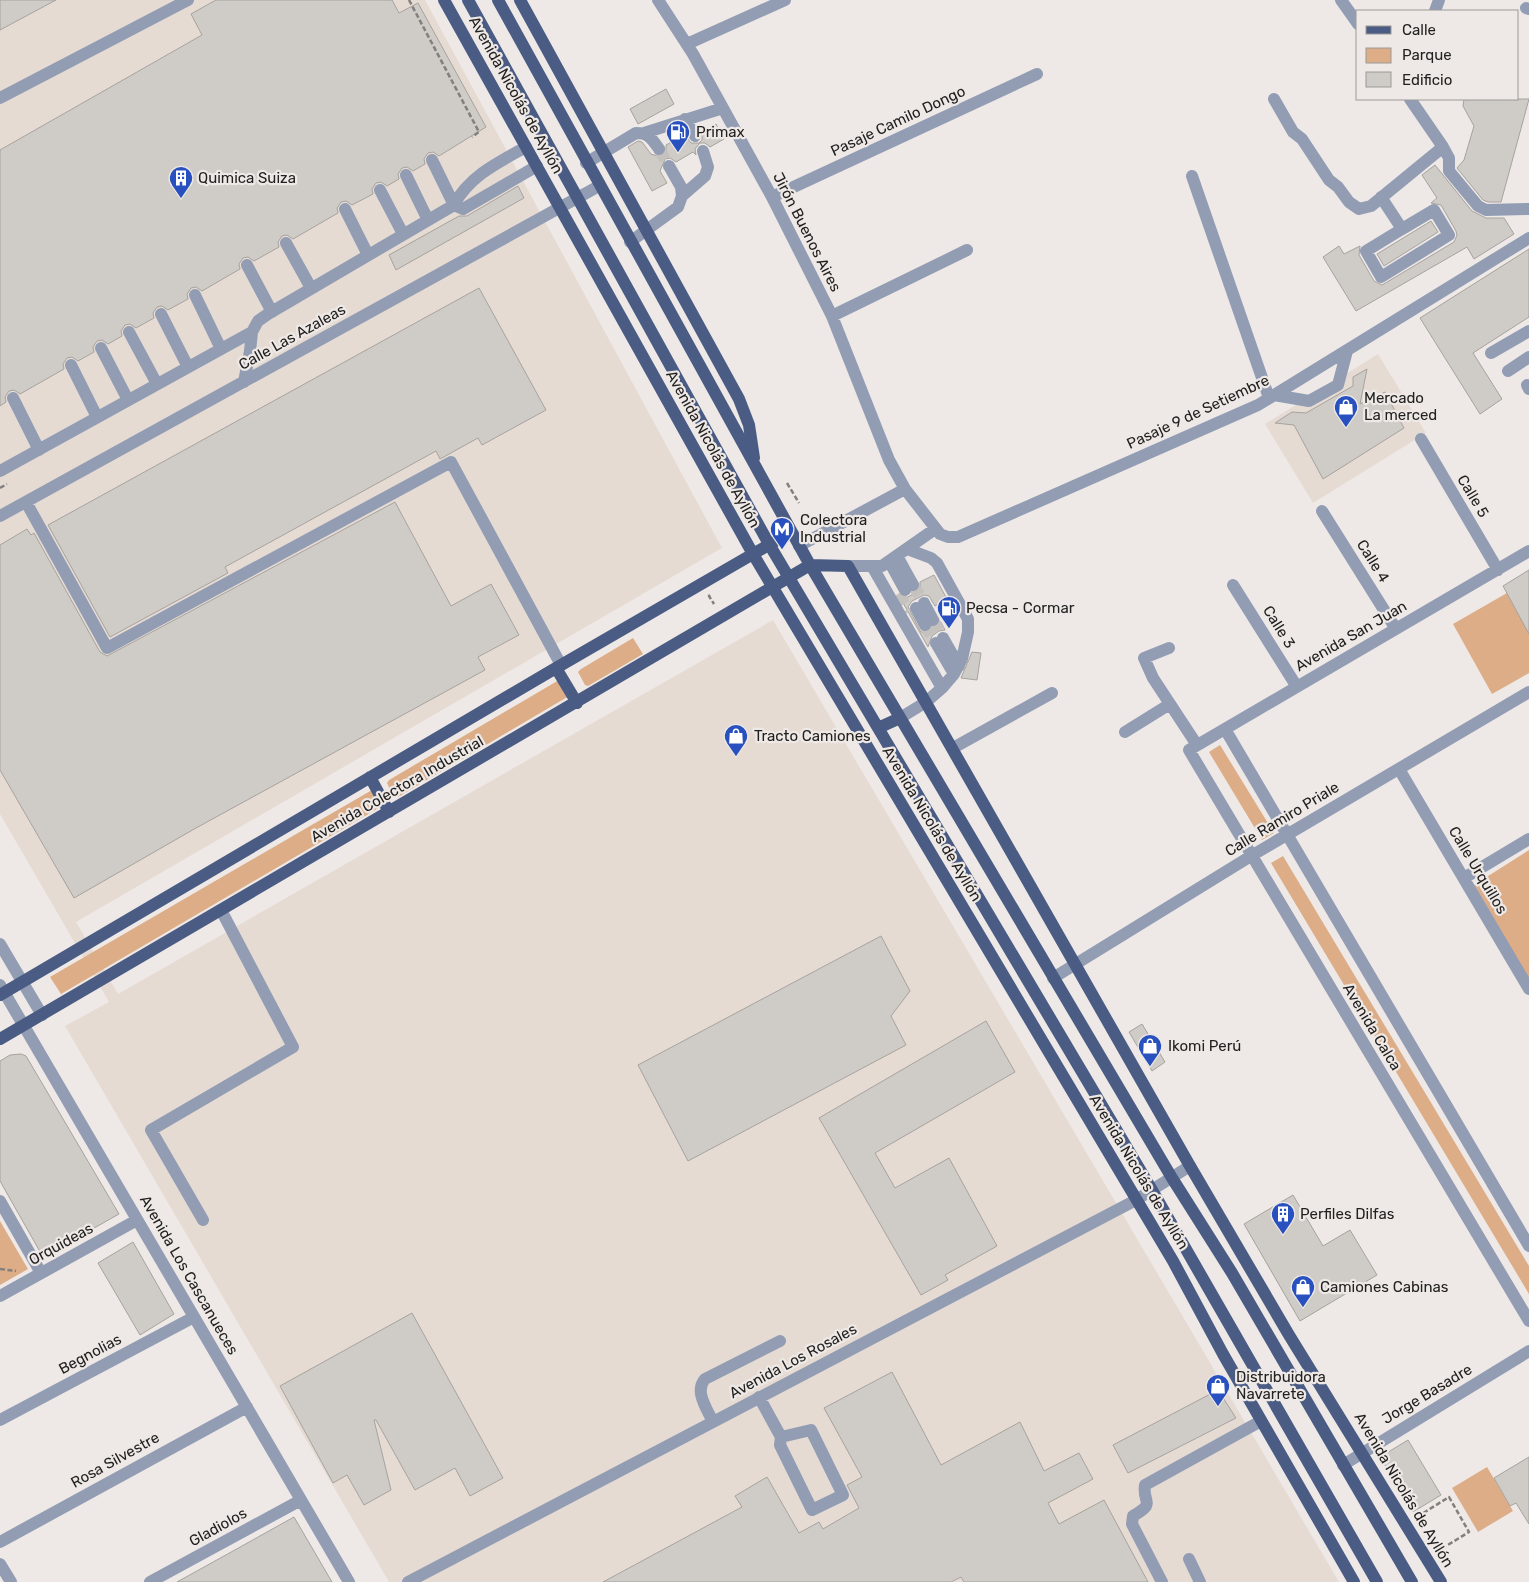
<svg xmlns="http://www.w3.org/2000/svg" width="1529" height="1582" viewBox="0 0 1529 1582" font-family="Rubik,sans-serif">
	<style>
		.built { fill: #e6dbd3 }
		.green { fill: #ddad87 }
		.building { fill: #cfcbc7; stroke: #a6a29e }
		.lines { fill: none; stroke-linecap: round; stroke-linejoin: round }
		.minor-tunnel { stroke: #c5c1be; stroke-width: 12; stroke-dasharray: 12 6; stroke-linecap: butt }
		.path { stroke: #827f7d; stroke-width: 2.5; stroke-dasharray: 5 2.5; stroke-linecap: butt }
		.minor { stroke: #929db4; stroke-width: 12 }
		.major { stroke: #4a5c84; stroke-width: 12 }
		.labels { text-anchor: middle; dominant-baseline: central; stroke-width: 4.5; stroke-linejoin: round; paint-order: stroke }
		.street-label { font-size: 15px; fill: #22211f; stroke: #eee9e6 }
		.poi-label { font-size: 15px; fill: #22211f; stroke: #eee9e6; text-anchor: start }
	</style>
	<rect width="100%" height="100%" fill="#eee9e6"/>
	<path class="built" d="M0,0H425L722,548L76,922L118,994L773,620L1339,1582H389L65,1026L109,1002L0,814Z
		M1378,354L1426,433L1313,503L1265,424Z"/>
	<path class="green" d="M1507,593L1529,633V673L1492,694L1453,624Z
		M633,638L643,654L588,686L585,685L578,672L581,669Z
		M559,680L569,696L398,797H394L387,783L389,780Z
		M1220,745L1274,833L1262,840L1209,752Z
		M372,790L382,806L61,994L50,977Z
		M1529,850V980L1474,885Z
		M1283,856L1529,1266V1294L1271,863Z
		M0,1221L28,1269L0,1285Z
		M1487,1467L1513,1511L1478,1532L1452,1488Z"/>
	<path class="building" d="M0,0H56L0,30Z
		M216,0H392L399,13L418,3L486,127L439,156L433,152L428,153L424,159L425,164L413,171L407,167L402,168L398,174L399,179L387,186L381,182L376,183L372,189L373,194L352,205L346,201L341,202L337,208L338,213L293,239L287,235L282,236L278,242L279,247L254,261L248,257L243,258L239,264L240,269L202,291L196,287L191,288L187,294L188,299L168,310L162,306L157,307L153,313L154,318L136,328L130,324L125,325L121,331L122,336L108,344L102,340L97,341L93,347L94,352L78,361L72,357L67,358L63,364L64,369L20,394L14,390L9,391L5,397L6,402L0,406V150L202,35L191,14Z
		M666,89L674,104L638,124L630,109Z
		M1464,99H1529L1501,202H1488L1483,200L1457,168L1464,160L1474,126L1463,106Z
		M716,124L724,139L710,147L705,143H700L695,149L696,155L693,152L676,162L670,158L665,159L660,171L667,183L652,191L628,147L638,141L642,142L651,154L660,157L666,153V145L685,135L691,143H699L702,140V132Z
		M1435,165L1472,211L1486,218H1504L1514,234L1474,259L1467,247L1356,311L1323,257L1339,246L1344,254L1360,246L1359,255L1374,281L1382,285L1454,242L1457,235L1456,231L1441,205L1431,203L1437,198L1422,175Z
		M518,186L524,198L396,270L389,255L459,216H467Z
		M1431,221L1438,232L1384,266L1377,254Z
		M1529,249V317L1473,353L1502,399L1480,414L1420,318Z
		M479,288L546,410L482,445L478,438L440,459L436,451L225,567L228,573L110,637L48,525Z
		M1367,369L1360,404L1385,392L1404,428L1323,479L1294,425L1275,423L1292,412L1306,413L1353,386V377Z
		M395,502L451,606L491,584L519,635L478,657L485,670L196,828L74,898L0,770V545L27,529L31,535L34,533L100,652L107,656Z
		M1529,570V634L1503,586Z
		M934,575L947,599L935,606L929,596L924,595L912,601L908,607L921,632H928L941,622L945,630L939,631L932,636L928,647L898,594L904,598L908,597L920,590V582Z
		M972,652L981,653L977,680L961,678Z
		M881,936L910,991L891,1016L906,1045L688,1161L638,1065Z
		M986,1021L1015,1072L875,1153L895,1188L949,1158L997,1246L945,1275L948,1280L921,1295L819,1118Z
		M1142,1024L1165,1062L1152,1071L1129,1032Z
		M21,1054L26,1056L119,1214L43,1257L0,1181V1061L10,1055Z
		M1293,1195L1323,1246L1350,1230L1377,1275L1300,1321L1244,1224Z
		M133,1242L174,1314L140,1335L98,1263Z
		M412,1313L503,1478L470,1496L455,1468L415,1490L376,1420H374L391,1490L364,1505L347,1475L333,1483L280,1386Z
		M892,1372L941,1465L1020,1422L1044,1471L1079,1453L1093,1479L1048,1503L1059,1524L1104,1500L1148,1582H964L961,1577L951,1582H603L742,1507L735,1496L767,1477L799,1533L819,1522L823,1529L859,1508L847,1485L862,1477L824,1408Z
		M1218,1390L1236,1418L1128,1473L1113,1445Z
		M1408,1440L1441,1495L1413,1512L1380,1457Z
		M1529,1457V1524L1516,1503L1510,1506L1494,1478Z
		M294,1517L332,1582H177L224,1556Z"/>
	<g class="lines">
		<path class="minor-tunnel" d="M659,149L669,166
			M913,585L924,603
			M898,594L909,612
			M933,620L943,638
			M925,625L936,643"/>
		<path class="path" d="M409,0L479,132L472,137
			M787,483L799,503
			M0,488L7,484
			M710,595L709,596L714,604
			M0,1269L16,1271
			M1417,1517L1449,1497L1469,1532L1438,1551"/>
		<path class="minor" d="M658,0L693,54L772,197L832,316L889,460L905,489L940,534L948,537H958L1258,405L1529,238
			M1341,0L1358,24
			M1526,8L1529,9
			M1435,11L1439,0
			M687,44L785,0
			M0,98L188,0
			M1274,99L1293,132L1302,139L1329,180L1338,187L1349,202L1359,209L1371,206L1443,147
			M1410,99L1443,147L1449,158V171L1478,206L1486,210L1529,209
			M685,119L695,136
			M644,133L723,108
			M432,160L454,205L463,209L537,166
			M586,163L636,133C649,133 652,139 659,149
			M669,166L681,187L682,196
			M406,175L428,220
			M1192,176L1269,398
			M380,190L403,234
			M772,197L1037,74
			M1381,197L1402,229L1434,210L1449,235L1381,277L1366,251L1402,229
			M345,209L368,255
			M630,242L678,207L682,196L705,176L708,167L703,151
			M286,243L311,288
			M247,265L272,312
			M195,295L221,349
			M161,314L188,367
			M832,316L967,250
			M129,332L157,384
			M101,348L128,400
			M1491,353L1529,331
			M71,365L97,417
			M1508,371L1529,357
			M244,382L250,351L252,332
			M1527,385L1529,389
			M1274,395L1309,401L1338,385L1347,351
			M13,398L39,450
			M1421,439L1498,570
			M0,471L252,332L258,321L268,314L454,205C469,176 499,162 526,147
			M26,502L107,648L451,462L561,665
			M1322,511L1396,629
			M0,516L599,186
			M799,546L905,489
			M1529,551L1189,750L1529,1321
			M897,556L913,585
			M889,561L905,590
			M848,566H879
			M872,566L942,688
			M882,566L935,529
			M1233,585L1297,687
			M924,603L933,620
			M916,608L925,625
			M943,638L959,666
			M936,643L954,674
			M1169,648L1144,658L1153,678L1197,745
			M900,718L926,702L942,688L954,674L962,659L968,632V619L937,563L931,558L907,549
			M1225,729L1529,1246
			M1125,732L1170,704
			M953,748L1052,693
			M1399,769L1529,989
			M1464,878L1529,839
			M0,944L42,1015
			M1053,978L1251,856L1529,692
			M0,985L349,1582
			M0,1201L41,1273
			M203,1220L151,1130L293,1047L221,910
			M0,1296L137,1220
			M759,1397L781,1437L780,1445L812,1510L843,1495L811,1430L781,1437
			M0,1420L194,1317
			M713,1422C707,1409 694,1391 705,1379L780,1341
			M1343,1465L1529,1351
			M0,1542L247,1407
			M1189,1559L1200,1582
			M0,1564L11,1582
			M150,1582L301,1500
			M408,1582L1136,1200L1190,1166
			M1162,1582L1132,1524L1133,1516C1157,1502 1142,1504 1145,1485L1261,1421"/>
		<path class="major" d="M444,0L753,554L1173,1261L1223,1354L1354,1582
			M468,0L769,544L1152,1190L1377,1582
			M498,0L810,565L1172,1178L1232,1273L1412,1582
			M520,0L739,399L749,425L754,458
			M810,565L848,566L1190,1166L1289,1335L1441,1582
			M556,668L577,703
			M878,728L900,718
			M370,777L389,812
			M0,995L556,668L791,532
			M0,1039L810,565"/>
	</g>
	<defs>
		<g id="fuel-pin" transform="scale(1.25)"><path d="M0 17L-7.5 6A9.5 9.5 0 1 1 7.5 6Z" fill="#2850bf" stroke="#eee9e6"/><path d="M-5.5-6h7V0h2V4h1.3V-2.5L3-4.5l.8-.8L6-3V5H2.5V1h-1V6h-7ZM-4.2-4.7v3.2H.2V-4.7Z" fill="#fff"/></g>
		<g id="building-pin" transform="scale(1.25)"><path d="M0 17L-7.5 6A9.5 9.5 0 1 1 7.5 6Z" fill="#2850bf" stroke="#eee9e6"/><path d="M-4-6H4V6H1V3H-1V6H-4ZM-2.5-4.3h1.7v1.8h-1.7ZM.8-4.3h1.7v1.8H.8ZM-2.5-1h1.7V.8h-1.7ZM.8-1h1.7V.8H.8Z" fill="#fff"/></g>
		<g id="shop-pin" transform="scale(1.25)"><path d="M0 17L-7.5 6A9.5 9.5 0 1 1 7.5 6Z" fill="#2850bf" stroke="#eee9e6"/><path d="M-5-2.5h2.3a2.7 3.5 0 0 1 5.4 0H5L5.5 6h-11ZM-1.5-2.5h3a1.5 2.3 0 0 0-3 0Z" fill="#fff"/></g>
		<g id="metro-pin" transform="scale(1.25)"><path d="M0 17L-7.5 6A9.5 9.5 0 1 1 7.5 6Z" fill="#2850bf" stroke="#eee9e6"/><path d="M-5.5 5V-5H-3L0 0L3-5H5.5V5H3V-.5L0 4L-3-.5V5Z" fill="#fff"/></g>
	</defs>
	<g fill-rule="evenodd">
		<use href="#fuel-pin" x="678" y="132"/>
		<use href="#building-pin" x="181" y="178"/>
		<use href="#shop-pin" x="1346" y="407"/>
		<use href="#metro-pin" x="782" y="529"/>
		<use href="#fuel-pin" x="949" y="608"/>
		<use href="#shop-pin" x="736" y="736"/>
		<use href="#shop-pin" x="1150" y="1046"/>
		<use href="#building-pin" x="1283" y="1214"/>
		<use href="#shop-pin" x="1303" y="1287"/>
		<use href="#shop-pin" x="1218" y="1386"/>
	</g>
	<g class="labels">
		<g class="street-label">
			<text transform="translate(516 95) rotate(61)">Avenida Nicolás de Ayllón</text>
			<text transform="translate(898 121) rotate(-25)">Pasaje Camilo Dongo</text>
			<text transform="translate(807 232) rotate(63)">Jirón Buenos Aires</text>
			<text transform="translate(292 337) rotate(-29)">Calle Las Azaleas</text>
			<text transform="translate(1198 412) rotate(-25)">Pasaje 9 de Setiembre</text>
			<text transform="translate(713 449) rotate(61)">Avenida Nicolás de Ayllón</text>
			<text transform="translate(1473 496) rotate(59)">Calle 5</text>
			<text transform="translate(1373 561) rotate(58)">Calle 4</text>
			<text transform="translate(1279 627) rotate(58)">Calle 3</text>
			<text transform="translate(1351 636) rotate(-30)">Avenida San Juan</text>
			<text transform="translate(397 789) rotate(-30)">Avenida Colectora Industrial</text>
			<text transform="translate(1282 819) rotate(-31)">Calle Ramiro Priale</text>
			<text transform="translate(932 824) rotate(59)">Avenida Nicolás de Ayllón</text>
			<text transform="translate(1478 870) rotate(59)">Calle Urquillos</text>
			<text transform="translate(1372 1027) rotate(59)">Avenida Calca</text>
			<text transform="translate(1139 1172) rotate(59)">Avenida Nicolás de Ayllón</text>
			<text transform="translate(61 1244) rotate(-29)">Orquideas</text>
			<text transform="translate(189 1275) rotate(60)">Avenida Los Cascanueces</text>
			<text transform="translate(90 1354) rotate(-28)">Begnolias</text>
			<text transform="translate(793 1361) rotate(-28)">Avenida Los Rosales</text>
			<text transform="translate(1427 1394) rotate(-31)">Jorge Basadre</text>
			<text transform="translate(115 1460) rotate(-29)">Rosa Silvestre</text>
			<text transform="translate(1404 1490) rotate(59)">Avenida Nicolás de Ayllón</text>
			<text transform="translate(218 1527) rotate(-29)">Gladiolos</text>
		</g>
		<g class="poi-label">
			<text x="696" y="132">Primax</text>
			<text x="198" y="178">Quimica Suiza</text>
			<text x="1364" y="398">Mercado<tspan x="1364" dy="17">La merced</tspan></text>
			<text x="800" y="520">Colectora<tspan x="800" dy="17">Industrial</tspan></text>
			<text x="966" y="608">Pecsa - Cormar</text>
			<text x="754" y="736">Tracto Camiones</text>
			<text x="1168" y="1046">Ikomi Perú</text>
			<text x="1300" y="1214">Perfiles Dilfas</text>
			<text x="1320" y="1287">Camiones Cabinas</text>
			<text x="1236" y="1377">Distribuidora<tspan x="1236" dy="17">Navarrete</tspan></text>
		</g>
	</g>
	<rect x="1356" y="10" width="162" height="90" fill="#eee9e6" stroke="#9c9996"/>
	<rect x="1366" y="26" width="25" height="8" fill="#4a5c84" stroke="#9c9996"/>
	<text x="1402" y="35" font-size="15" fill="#22211f">Calle</text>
	<rect x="1366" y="48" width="25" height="15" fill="#ddad87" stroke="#9c9996"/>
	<text x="1402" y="60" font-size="15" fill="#22211f">Parque</text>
	<rect x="1366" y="72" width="25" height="15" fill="#cfcbc7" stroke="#9c9996"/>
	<text x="1402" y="85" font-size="15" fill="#22211f">Edificio</text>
</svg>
